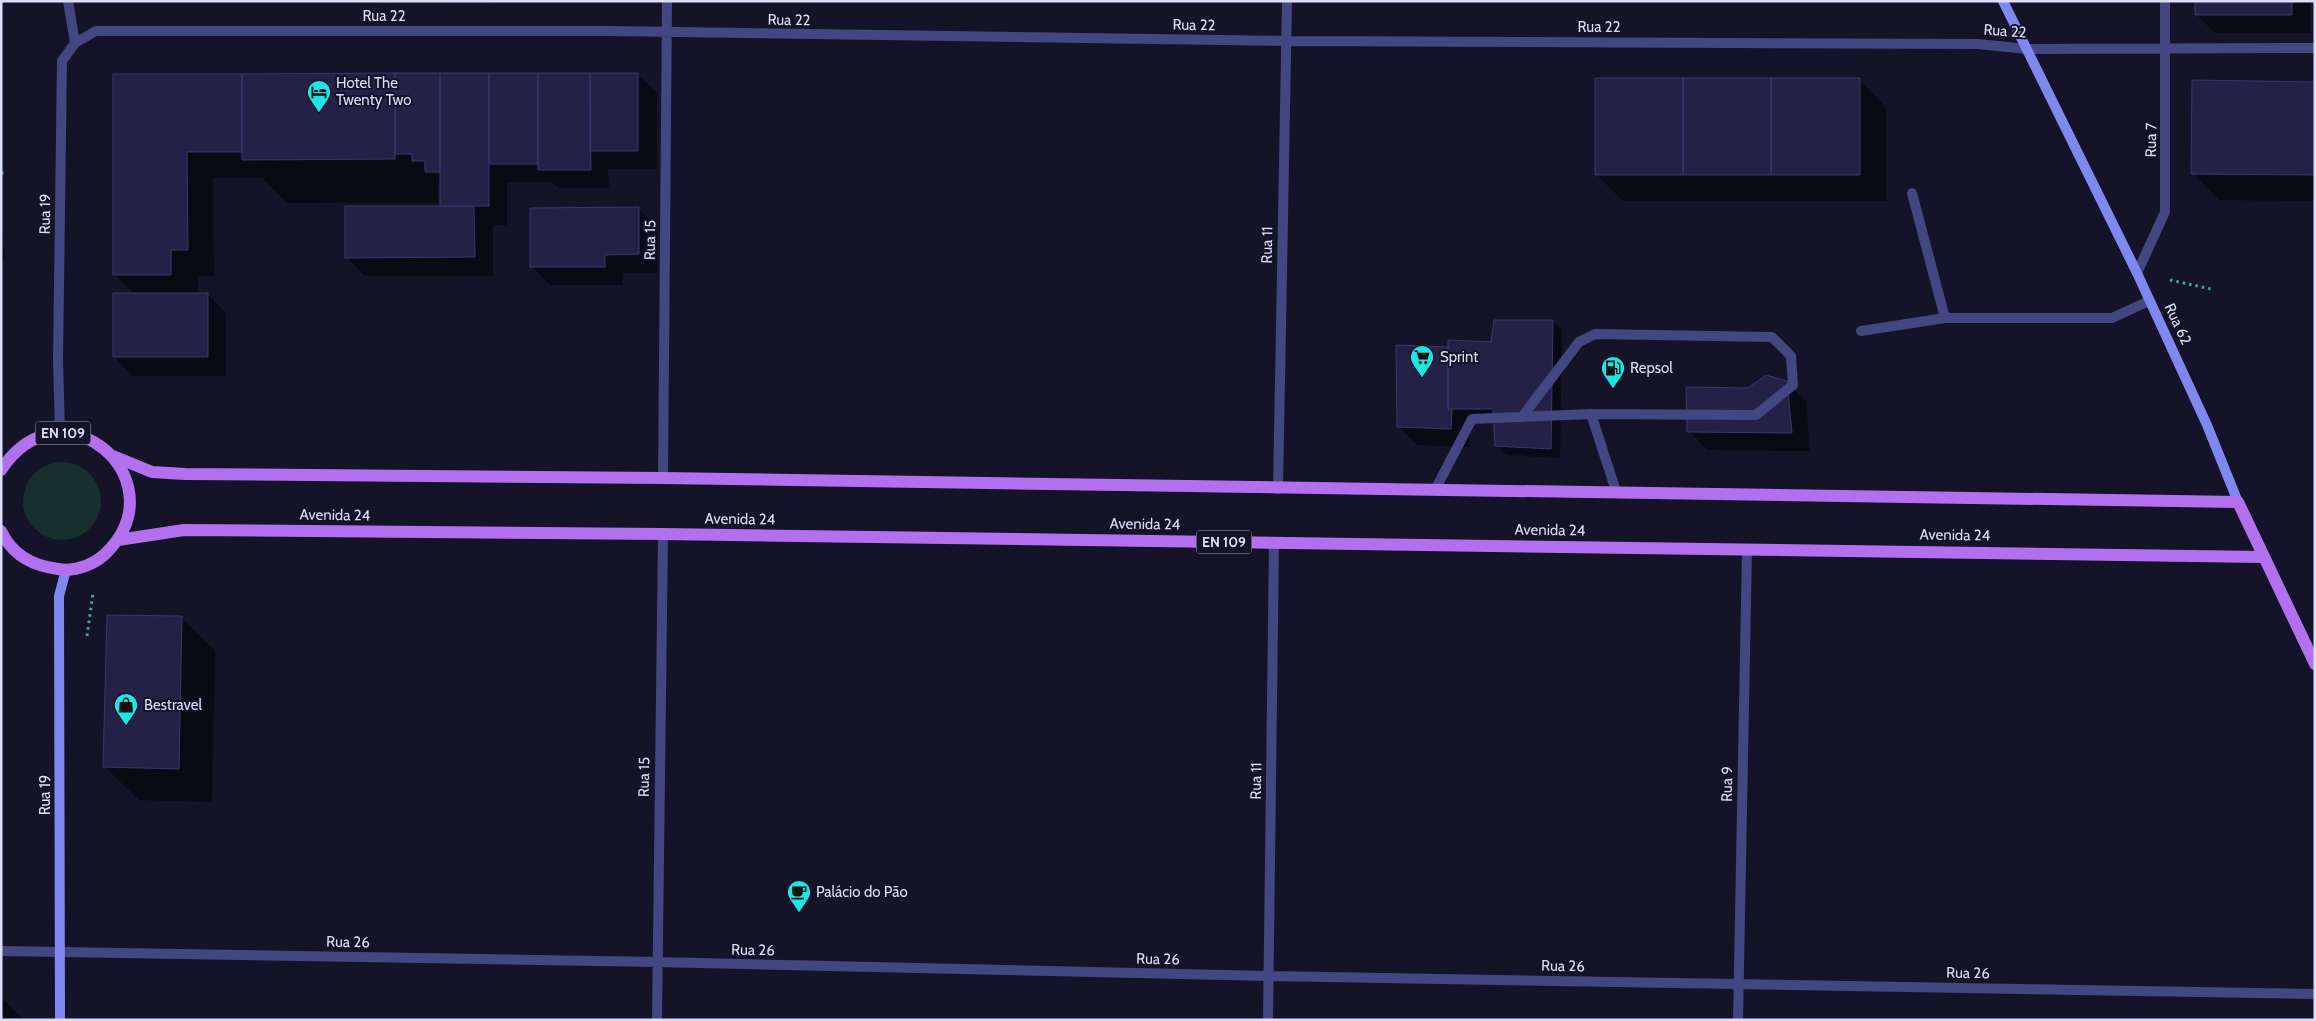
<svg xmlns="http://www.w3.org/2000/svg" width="2316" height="1021" viewBox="0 0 2316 1021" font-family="Cabin,sans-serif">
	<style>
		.green { fill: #17302d }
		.shadow { fill: #0007 }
		.building { fill: #252146; stroke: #3b366f }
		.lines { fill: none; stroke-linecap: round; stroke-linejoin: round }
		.path { stroke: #3eae9c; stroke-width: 3; stroke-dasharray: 2.5 4; stroke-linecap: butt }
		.lane { stroke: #434781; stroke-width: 10 }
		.street { stroke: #434781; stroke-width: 10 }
		.secondary { stroke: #7f87f1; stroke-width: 10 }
		.primary { stroke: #b270ef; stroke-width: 12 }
		.labels { text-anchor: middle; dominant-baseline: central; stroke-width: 4; stroke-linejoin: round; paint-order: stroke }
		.shield { fill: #141327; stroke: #a1a0bb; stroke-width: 1 }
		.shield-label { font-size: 14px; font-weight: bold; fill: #ddddfb }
		.street-label { font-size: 15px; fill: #ddddfb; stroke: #141327 }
		.poi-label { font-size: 15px; fill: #ddddfb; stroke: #141327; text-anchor: start }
	</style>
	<rect width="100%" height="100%" fill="#141327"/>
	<path class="green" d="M381,1H636L381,3Z
		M23 501a39 39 0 1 1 78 0a39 39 0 1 1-78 0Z"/>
	<path class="shadow" d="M2196,1H2310V33H2215L2196,14Z
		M638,74L657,93V169H608L609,188H558L552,182H507V225H493V276H365L346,257L441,208V186L438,183V202L287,203L262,178H213L214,276H198V294H207L226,313V376H133L114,357L134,294L114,274V75Z
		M1859,80L1886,107V201H1623L1596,174Z
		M2315,83V201L2219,200L2192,173Z
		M639,209L657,227V273H623V285H550L531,266Z
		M1,219L5,259L1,265Z
		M1553,321L1562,330L1560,458L1506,455L1497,446L1495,418H1466V424L1470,429L1469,447L1417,445L1399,427L1449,349L1493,343Z
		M1787,382L1806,401L1810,451L1707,450L1689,431L1749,389Z
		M181,617L215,651L212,802L139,800L105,767Z
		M1,997L24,1020H1Z"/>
	<path class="building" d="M2195,1H2292V15H2195Z
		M395,73V159L242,160V74Z
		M395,73H440V172H425V161H412V154H395Z
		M440,73H489V206H440Z
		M489,73H538V164H489Z
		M538,73H590L591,170H538Z
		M590,73H638V151H590Z
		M113,74H242V152H187L188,250H171V275H113Z
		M1595,78H1683V175H1595Z
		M1683,78H1771V175H1683Z
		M1771,78H1860V175H1771Z
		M2192,80L2315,82V175L2191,174Z
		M345,206H474L475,257L345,258Z
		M639,207V254L605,255V267H530V208Z
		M113,293H208V357H113Z
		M1494,320H1553L1551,449L1495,446L1493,409H1448V340L1491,342Z
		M1396,345L1448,347V409H1452L1451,429L1397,427Z
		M1766,375L1787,381L1792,433L1687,432L1686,387L1748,388Z
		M107,615L182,616L179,769L103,767Z"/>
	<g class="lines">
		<path class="path" d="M1,173H6
			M2170,280L2211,289
			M87,636L93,593"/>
		<path class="lane" d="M1912,193L1945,318
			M1861,331L1945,318H2112L2149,301
			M1522,417L1579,342L1595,334L1772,337L1791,356L1793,385L1756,415L1591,414
			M1435,490L1472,419L1591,414L1616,491"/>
		<path class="street" d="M68,1L75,43
			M2137,273L2165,212V1
			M60,433L58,360L62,61L75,43L96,31H608L1286,41L1978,44L2027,49L2315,48
			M663,478L667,1
			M1278,489L1287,1
			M1,951L657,962L1268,976L2315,994
			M657,1020L663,534
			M1268,1020L1274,542
			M1738,1020L1747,549"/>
		<path class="secondary" d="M2003,1L2137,273L2207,425L2238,502
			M60,1020L59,596L66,570"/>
		<path class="primary" d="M113,456L152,472L185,474L663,478L2238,502L2315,664
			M1,470C62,378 177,478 109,550C97,564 76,572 58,569C33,566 12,555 1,531
			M118,540L184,530L663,534L2263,557"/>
	</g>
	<defs>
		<g id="hotel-pin" transform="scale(1.25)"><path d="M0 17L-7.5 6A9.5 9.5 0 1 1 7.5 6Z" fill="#1ee6e5" stroke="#141327"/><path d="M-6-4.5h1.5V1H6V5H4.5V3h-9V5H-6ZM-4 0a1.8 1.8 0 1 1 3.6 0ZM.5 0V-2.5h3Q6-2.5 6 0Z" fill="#111"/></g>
		<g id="supermarket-pin" transform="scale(1.25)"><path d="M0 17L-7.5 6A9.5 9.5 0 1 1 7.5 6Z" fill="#1ee6e5" stroke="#141327"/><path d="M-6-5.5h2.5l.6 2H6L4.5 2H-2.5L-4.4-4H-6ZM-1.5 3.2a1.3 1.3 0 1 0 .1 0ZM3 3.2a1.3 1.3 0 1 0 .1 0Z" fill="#111"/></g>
		<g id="fuel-pin" transform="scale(1.25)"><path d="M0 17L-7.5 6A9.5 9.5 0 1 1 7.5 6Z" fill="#1ee6e5" stroke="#141327"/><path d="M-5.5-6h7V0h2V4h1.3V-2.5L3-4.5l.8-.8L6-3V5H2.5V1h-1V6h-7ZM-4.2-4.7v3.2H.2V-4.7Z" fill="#111"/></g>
		<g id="shop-pin" transform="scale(1.25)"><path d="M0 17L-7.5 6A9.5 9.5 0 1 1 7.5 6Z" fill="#1ee6e5" stroke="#141327"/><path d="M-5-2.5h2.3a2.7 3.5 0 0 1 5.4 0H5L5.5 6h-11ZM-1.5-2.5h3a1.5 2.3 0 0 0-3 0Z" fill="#111"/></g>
		<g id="cafe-pin" transform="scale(1.25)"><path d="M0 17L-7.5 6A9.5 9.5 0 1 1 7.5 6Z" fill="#1ee6e5" stroke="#141327"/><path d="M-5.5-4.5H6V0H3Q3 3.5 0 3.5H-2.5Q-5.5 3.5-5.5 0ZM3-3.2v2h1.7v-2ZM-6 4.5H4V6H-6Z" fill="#111"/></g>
	</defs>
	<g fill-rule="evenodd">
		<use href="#hotel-pin" x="319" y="92"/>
		<use href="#supermarket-pin" x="1422" y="357"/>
		<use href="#fuel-pin" x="1613" y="368"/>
		<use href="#shop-pin" x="126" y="705"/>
		<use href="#cafe-pin" x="799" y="892"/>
	</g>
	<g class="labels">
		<g class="shield">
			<rect x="35.5" y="421.5" width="55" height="23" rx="4"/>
			<rect x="1196.5" y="530.5" width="55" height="23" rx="4"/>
		</g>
		<g class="shield-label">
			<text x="63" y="433">EN 109</text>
			<text x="1224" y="542">EN 109</text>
		</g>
		<g class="street-label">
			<text x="384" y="16">Rua 22</text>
			<text transform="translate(789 20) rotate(1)">Rua 22</text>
			<text transform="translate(1194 25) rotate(1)">Rua 22</text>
			<text x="1599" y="27">Rua 22</text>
			<text transform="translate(2005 31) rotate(4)">Rua 22</text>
			<text transform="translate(2151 140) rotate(-89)">Rua 7</text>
			<text transform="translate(45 214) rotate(-89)">Rua 19</text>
			<text transform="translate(650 240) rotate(-89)">Rua 15</text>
			<text transform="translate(1267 245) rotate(-89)">Rua 11</text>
			<text transform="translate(2178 324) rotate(65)">Rua 62</text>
			<text transform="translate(335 515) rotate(1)">Avenida 24</text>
			<text transform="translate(740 519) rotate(1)">Avenida 24</text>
			<text transform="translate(1145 524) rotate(1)">Avenida 24</text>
			<text transform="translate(1550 530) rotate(1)">Avenida 24</text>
			<text transform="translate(1955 535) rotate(1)">Avenida 24</text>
			<text transform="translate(644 777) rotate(-89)">Rua 15</text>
			<text transform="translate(1256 781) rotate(-89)">Rua 11</text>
			<text transform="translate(1727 784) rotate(-89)">Rua 9</text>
			<text transform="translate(45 795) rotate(-90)">Rua 19</text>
			<text transform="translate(348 942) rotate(1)">Rua 26</text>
			<text transform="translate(753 950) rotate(1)">Rua 26</text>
			<text transform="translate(1158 959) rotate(1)">Rua 26</text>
			<text transform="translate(1563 966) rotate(1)">Rua 26</text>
			<text transform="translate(1968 973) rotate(1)">Rua 26</text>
		</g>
		<g class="poi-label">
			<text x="336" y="83">Hotel The<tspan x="336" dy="17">Twenty Two</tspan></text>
			<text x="1440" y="357">Sprint</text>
			<text x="1630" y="368">Repsol</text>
			<text x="144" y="705">Bestravel</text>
			<text x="816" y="892">Palácio do Pão</text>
		</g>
	</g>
	<rect width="2316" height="1021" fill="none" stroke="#ddddfb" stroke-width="5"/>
</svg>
